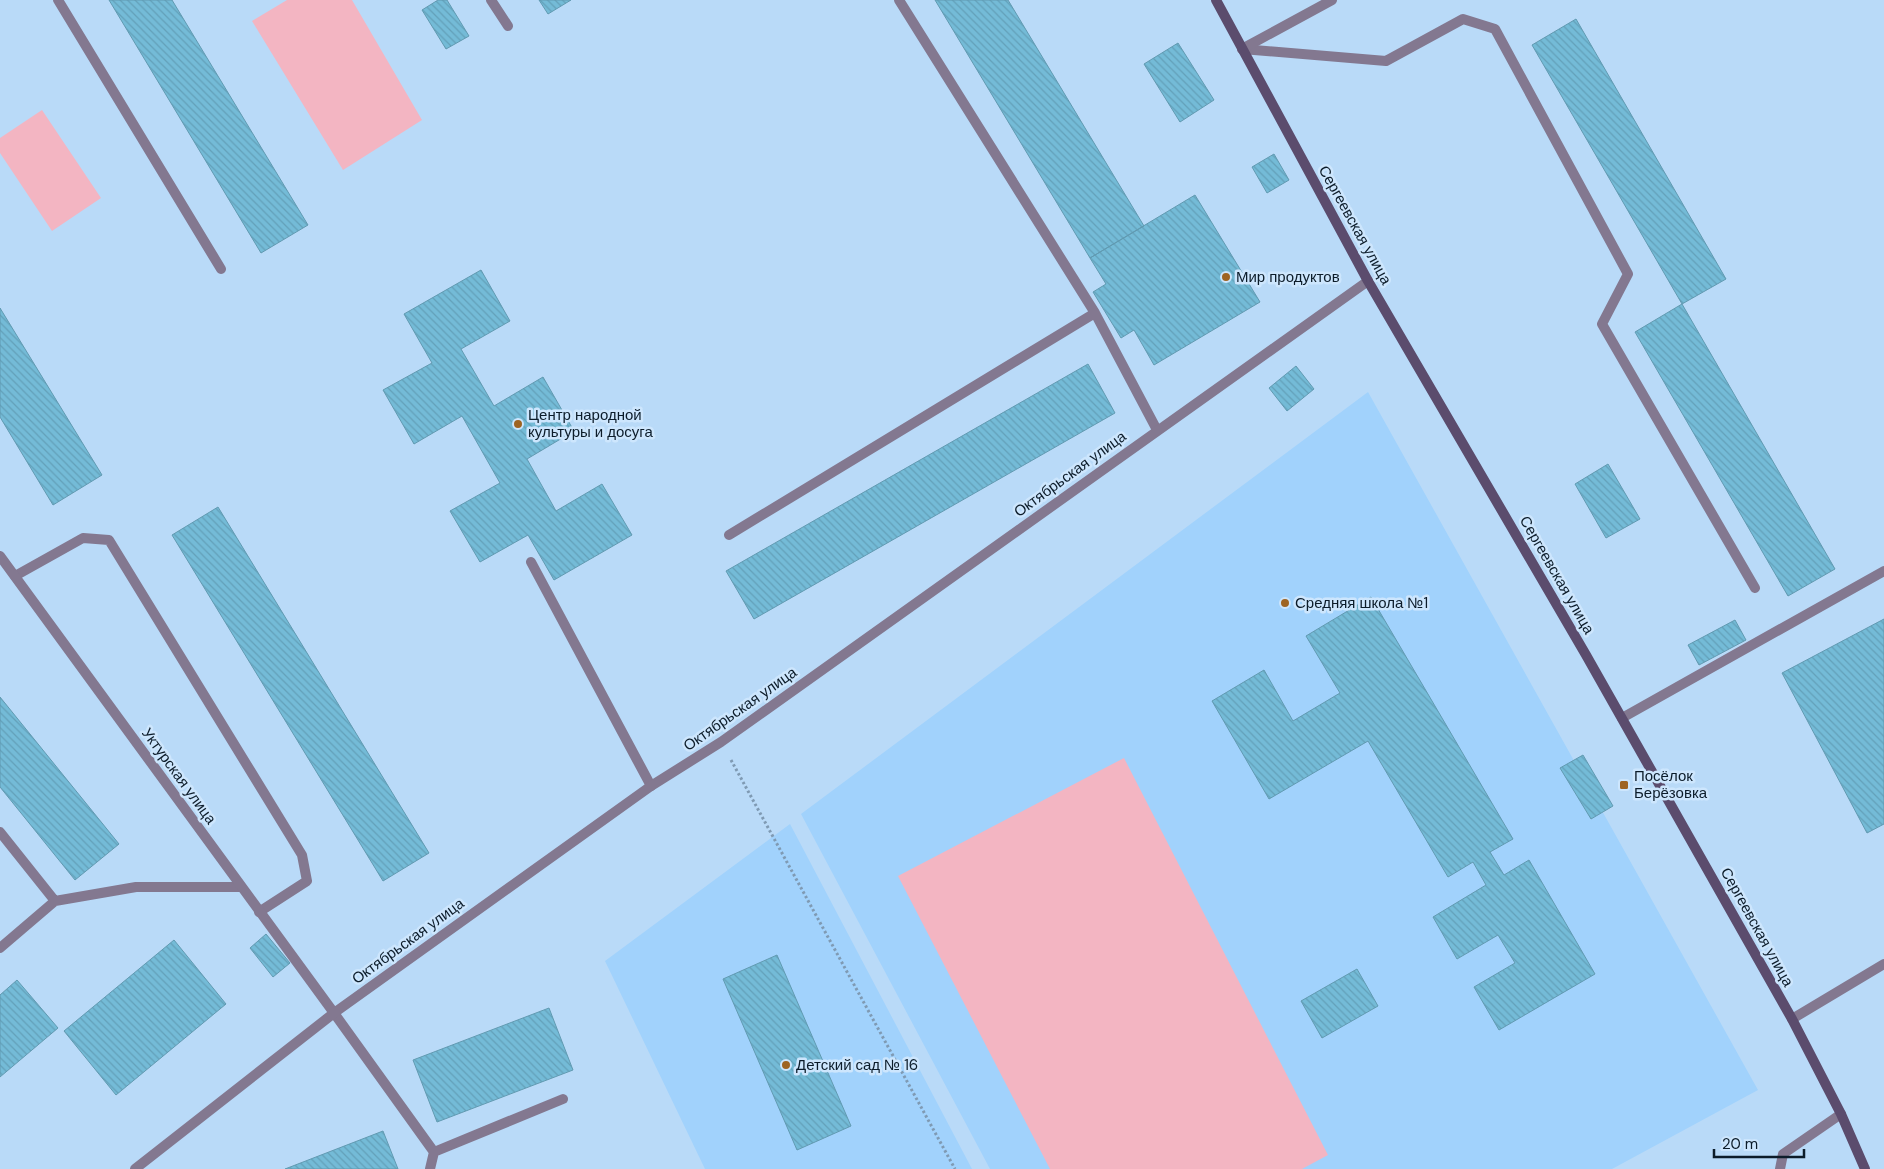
<svg xmlns="http://www.w3.org/2000/svg" width="1884" height="1169" viewBox="0 0 1884 1169" font-family="'DM Sans',sans-serif">
	<style>
		.built { fill: #a1d2fc }
		.garden { fill: #f3b5c2 }
		.building { fill: url(#building-back-hatch); stroke: #619ab1 }
		.lines { fill: none; stroke-linecap: round; stroke-linejoin: round }
		.path { stroke: #7f9ab3; stroke-width: 3; stroke-dasharray: 2.5 2.5; stroke-linecap: butt }
		.lane { stroke: #837890; stroke-width: 10 }
		.street { stroke: #837890; stroke-width: 10 }
		.secondary { stroke: #5b4c6d; stroke-width: 10 }
		.poi-dot { fill: #9e6422; stroke: #cde6fd; stroke-width: 2 }
		.labels { text-anchor: middle; dominant-baseline: central; stroke-width: 5; stroke-linejoin: round; paint-order: stroke }
		.street-label { font-size: 15px; fill: #0c1c2a; stroke: #cde6fd }
		.poi-label { font-size: 15px; fill: #0c1c2a; stroke: #cde6fd; text-anchor: start }
	</style>
	<defs>
		<pattern id="building-back-hatch" width="6" height="6" patternUnits="userSpaceOnUse" patternTransform="scale(1.25)"><rect width="6" height="6" fill="#74bbd7"/><path d="M-1 5l2 2M0 0l6 6M5-1l2 2" fill="none" stroke="#63a0b9"/></pattern>
	</defs>
	<rect width="100%" height="100%" fill="#b9daf8"/>
	<path class="built" d="M1368,392L1758,1090L1612,1169H990L801,814Z
		M790,824L972,1169H705L605,961Z"/>
	<path class="garden" d="M287,0H352L422,120L343,170L252,21Z
		M42,110L101,198L52,231L0,153V138Z
		M1124,758L1328,1155L1302,1169H1050L898,876Z"/>
	<path class="building" d="M109,0H172L308,225L261,253Z
		M438,0H447L469,36L446,49L422,10Z
		M539,0H571L548,14Z
		M935,0H1008L1144,226L1090,258Z
		M1576,19L1726,279L1682,304L1532,45Z
		M1178,43L1214,100L1180,122L1144,64Z
		M1274,154L1289,180L1267,193L1252,167Z
		M1195,195L1260,302L1154,365L1134,330L1121,338L1093,292L1106,284L1090,258Z
		M481,270L510,321L461,349L494,406L543,377L574,431L527,459L556,511L602,484L632,535L554,580L528,535L480,562L450,511L500,483L462,416L414,444L383,390L432,363L404,314Z
		M1682,304L1835,569L1788,596L1635,332Z
		M0,308L102,475L53,505L0,417Z
		M1088,364L1115,413L754,619L726,571Z
		M1296,366L1314,389L1287,411L1269,388Z
		M1608,464L1640,519L1606,538L1575,484Z
		M218,507L429,853L383,881L172,535Z
		M1371,597L1513,839L1490,852L1504,875L1529,860L1595,974L1499,1030L1474,987L1515,963L1498,935L1457,959L1433,917L1486,885L1473,862L1448,877L1368,741L1269,799L1212,701L1264,670L1293,721L1340,693L1306,636Z
		M1884,619V824L1867,833L1782,673Z
		M1735,620L1746,640L1699,665L1688,645Z
		M0,697L119,844L75,880L0,787Z
		M1583,755L1613,806L1591,819L1560,768Z
		M266,934L290,963L273,977L250,948Z
		M174,940L226,1004L116,1095L64,1031Z
		M777,955L851,1126L797,1150L723,979Z
		M1357,969L1378,1006L1322,1038L1301,1001Z
		M17,980L58,1028L0,1077V995Z
		M549,1008L573,1070L437,1122L413,1060Z
		M383,1131L398,1169H285Z"/>
	<g class="lines">
		<path class="path" d="M731,760L955,1169"/>
		<path class="lane" d="M58,0L221,269
			M491,0L508,26
			M899,0L1095,313L1157,430
			M1242,49L1386,61L1463,19L1495,29L1628,274L1602,324L1755,588
			M729,535L1095,313
			M531,562L651,786
			M15,576L83,538L109,540L302,855L307,881L259,912
			M1622,718L1884,571
			M0,832L55,901L0,948
			M55,901L136,887H241
			M334,1013L434,1152L430,1169
			M434,1152L563,1099
			M1780,1169L1783,1154L1841,1114"/>
		<path class="street" d="M1242,49L1332,0
			M0,556L334,1013
			M1792,1019L1884,964
			M135,1169L334,1013L651,786L721,742L1368,281"/>
		<path class="secondary" d="M1216,0L1368,281L1586,655L1792,1019L1841,1114L1865,1169"/>
	</g>
	<g class="poi-dot">
		<circle cx="1226" cy="277" r="5"/>
		<circle cx="518" cy="424" r="5"/>
		<circle cx="1285" cy="603" r="5"/>
		<rect x="1619" y="780" width="10" height="10" rx="2.5"/>
		<circle cx="786" cy="1065" r="5"/>
	</g>
	<g class="labels">
		<g class="street-label">
			<text transform="translate(1355 225) rotate(61)">Сергеевская улица</text>
			<text transform="translate(1070 474) rotate(-36)">Октябрьская улица</text>
			<text transform="translate(1557 575) rotate(60)">Сергеевская улица</text>
			<text transform="translate(740 709) rotate(-35)">Октябрьская улица</text>
			<text transform="translate(179 776) rotate(54)">Уктурская улица</text>
			<text transform="translate(1757 927) rotate(61)">Сергеевская улица</text>
			<text transform="translate(408 941) rotate(-36)">Октябрьская улица</text>
		</g>
		<g class="poi-label">
			<text x="1236" y="277">Мир продуктов</text>
			<text x="528" y="415">Центр народной<tspan x="528" dy="17">культуры и досуга</tspan></text>
			<text x="1295" y="603">Средняя школа №1</text>
			<text x="1634" y="776">Посёлок<tspan x="1634" dy="17">Берёзовка</tspan></text>
			<text x="796" y="1065">Детский сад № 16</text>
		</g>
	</g>
	<path d="M1714 1149v8h90v-8" fill="none" stroke="#0c1c2a" stroke-width="2.5"/>
	<text x="1722" y="1149" font-size="15" fill="#0c1c2a" stroke="#cde6fd" stroke-width="4" paint-order="stroke">20 m</text>
</svg>
